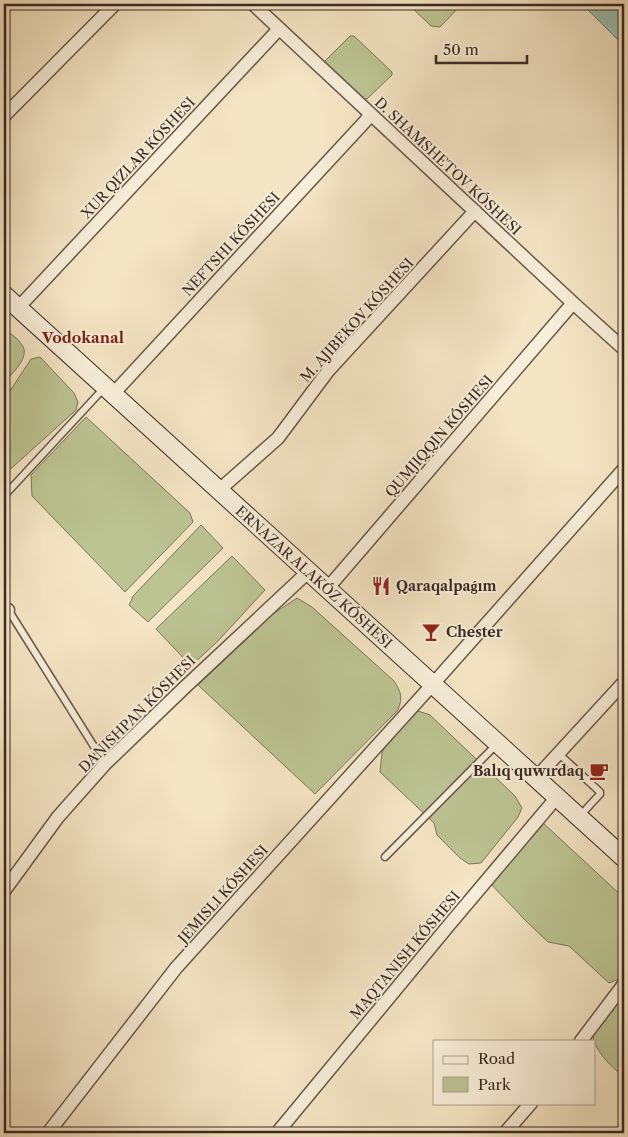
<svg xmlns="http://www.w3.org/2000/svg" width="628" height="1137" viewBox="0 0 628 1137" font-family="'Libre Caslon Text',serif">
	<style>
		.green { fill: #bcc493; stroke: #7a775b }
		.water { fill: #9cbfb0; stroke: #748378 }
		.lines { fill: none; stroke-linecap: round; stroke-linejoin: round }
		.lane-casing { stroke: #68594b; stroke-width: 9 }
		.street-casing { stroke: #68594b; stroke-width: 15 }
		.secondary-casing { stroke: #392a23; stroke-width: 20 }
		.lane { stroke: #f8eed9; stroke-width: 6 }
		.street { stroke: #f8eed9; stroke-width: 12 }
		.secondary { stroke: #f8eed9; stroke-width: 18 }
		.labels { text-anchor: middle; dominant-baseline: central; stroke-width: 4; stroke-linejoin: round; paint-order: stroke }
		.street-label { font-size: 14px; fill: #392a23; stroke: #f8eed9 }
		.poi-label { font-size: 14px; font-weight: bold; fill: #392a23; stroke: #f8eed9; text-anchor: start }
		.neighbourhood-label { font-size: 15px; font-weight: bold; fill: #7a1f14; stroke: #f8eed9 }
	</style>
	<rect width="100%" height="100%" fill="#f4e5c4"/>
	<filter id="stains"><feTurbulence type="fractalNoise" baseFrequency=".004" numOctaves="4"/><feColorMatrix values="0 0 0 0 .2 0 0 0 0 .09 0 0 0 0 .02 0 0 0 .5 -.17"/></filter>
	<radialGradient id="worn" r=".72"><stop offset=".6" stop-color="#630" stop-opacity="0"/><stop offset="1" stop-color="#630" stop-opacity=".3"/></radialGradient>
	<path class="green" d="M408,4H462L440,27L431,26Z
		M350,36H354L392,72V75L367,99H363L327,64L325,61Z
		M4,328C9,333 18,338 22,345C31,357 11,374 4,383Z
		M40,357L74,393L78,402L76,410L4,475V400L31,359Z
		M86,417L190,513L193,522L125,592L32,496L31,475Z
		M201,525L223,548L148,622L129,605L131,601L133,596Z
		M232,556L265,590L218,641L191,666L156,629Z
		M297,598L312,607L394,681C401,692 403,697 398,710L315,794L198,685L273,614Z
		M418,711L430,715L515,796L522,808L518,817L481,863L469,864L460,858L437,835L434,823L380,772L382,753L390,737L410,715Z
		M542,822L624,898V969L617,980L609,983L569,946L548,942L525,920L489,882Z
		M624,990V1078C609,1063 595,1053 592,1032Z"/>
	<path class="water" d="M582,4H624V46Z"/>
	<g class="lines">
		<g class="lane-casing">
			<path id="lane" d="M4,496L105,387
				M4,603L105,764
				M559,754L600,792V794L579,817
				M385,857L497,744"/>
		</g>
		<g class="street-casing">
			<path id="street" d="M253,4L573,303L624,349
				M4,112L5,115L115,4
				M18,308L279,29
				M113,394L371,115
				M218,491L278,438L328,371L475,211
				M327,589L573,303
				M4,616L8,610
				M536,778L624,682
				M4,891L58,817L105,764L184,688L308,572
				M581,1041L624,984
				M48,1133L176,968L433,684L624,469
				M277,1133L449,925L557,797
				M505,1133L531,1103"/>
		</g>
		<g class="secondary-casing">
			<path id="secondary" d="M4,295L624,858"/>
		</g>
		<use href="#lane" class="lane"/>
		<use href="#street" class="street"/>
		<use href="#secondary" class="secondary"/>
	</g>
	<defs>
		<g id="restaurant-bare" transform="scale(1.5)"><path d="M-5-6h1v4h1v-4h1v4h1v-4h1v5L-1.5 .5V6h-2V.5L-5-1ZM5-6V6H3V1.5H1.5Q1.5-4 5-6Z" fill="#8f2418" stroke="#f8eed9" stroke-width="2.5" paint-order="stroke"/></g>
		<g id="bar-bare" transform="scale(1.5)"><path d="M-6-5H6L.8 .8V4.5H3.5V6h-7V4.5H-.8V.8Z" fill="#8f2418" stroke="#f8eed9" stroke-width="2.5" paint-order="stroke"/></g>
		<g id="cafe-bare" transform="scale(1.5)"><path d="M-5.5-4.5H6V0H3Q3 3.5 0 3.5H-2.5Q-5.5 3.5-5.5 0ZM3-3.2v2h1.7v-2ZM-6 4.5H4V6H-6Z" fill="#8f2418" stroke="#f8eed9" stroke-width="2.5" paint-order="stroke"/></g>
	</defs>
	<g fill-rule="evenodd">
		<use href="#restaurant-bare" x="381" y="586"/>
		<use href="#bar-bare" x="431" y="632"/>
		<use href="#cafe-bare" x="599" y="771"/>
	</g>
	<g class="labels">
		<g class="street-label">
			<text transform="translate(138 158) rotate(-47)">XUR QIZLAR KÓSHESI</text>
			<text transform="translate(448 166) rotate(43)">D. SHAMSHETOV KÓSHESI</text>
			<text transform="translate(231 244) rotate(-47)">NEFTSHI KÓSHESI</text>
			<text transform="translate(357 320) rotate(-48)">M. AJIBEKOV KÓSHESI</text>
			<text transform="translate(439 436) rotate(-49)">QUMJIQQIN KÓSHESI</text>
			<text transform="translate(314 577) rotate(42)">ERNAZAR ALAKÓZ KÓSHESI</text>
			<text transform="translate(137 714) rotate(-45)">DANISHPAN KÓSHESI</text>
			<text transform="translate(223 894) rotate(-48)">JEMISLI KÓSHESI</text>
			<text transform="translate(405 955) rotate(-50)">MAQTANISH KÓSHESI</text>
		</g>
		<g class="poi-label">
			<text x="396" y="586">Qaraqalpaǵım</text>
			<text x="446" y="632">Chester</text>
			<text x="584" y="771" text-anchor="end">Balıq quwırdaq</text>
		</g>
		<g class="neighbourhood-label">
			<text x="83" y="337">Vodokanal</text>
		</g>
	</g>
	<rect width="628" height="1137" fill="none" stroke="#f4e5c4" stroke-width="20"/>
	<rect x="5" y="5" width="618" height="1127" fill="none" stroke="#392a23" stroke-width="2.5"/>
	<rect x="10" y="10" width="608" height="1117" fill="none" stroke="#392a23"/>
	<rect x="433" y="1040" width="162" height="65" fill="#f8eed9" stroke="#aca090"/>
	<rect x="443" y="1056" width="25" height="8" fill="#f8eed9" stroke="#aca090"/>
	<text x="478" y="1064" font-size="15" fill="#392a23">Road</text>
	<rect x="443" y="1077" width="25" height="15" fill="#bcc493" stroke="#aca090"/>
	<text x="478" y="1090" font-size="15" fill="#392a23">Park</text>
	<path d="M436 55v8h91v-8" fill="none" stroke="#392a23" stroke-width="2.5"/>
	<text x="443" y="55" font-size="15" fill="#392a23" stroke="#f8eed9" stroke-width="4" paint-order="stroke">50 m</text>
	<rect width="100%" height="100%" filter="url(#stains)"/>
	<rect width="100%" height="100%" fill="url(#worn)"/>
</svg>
